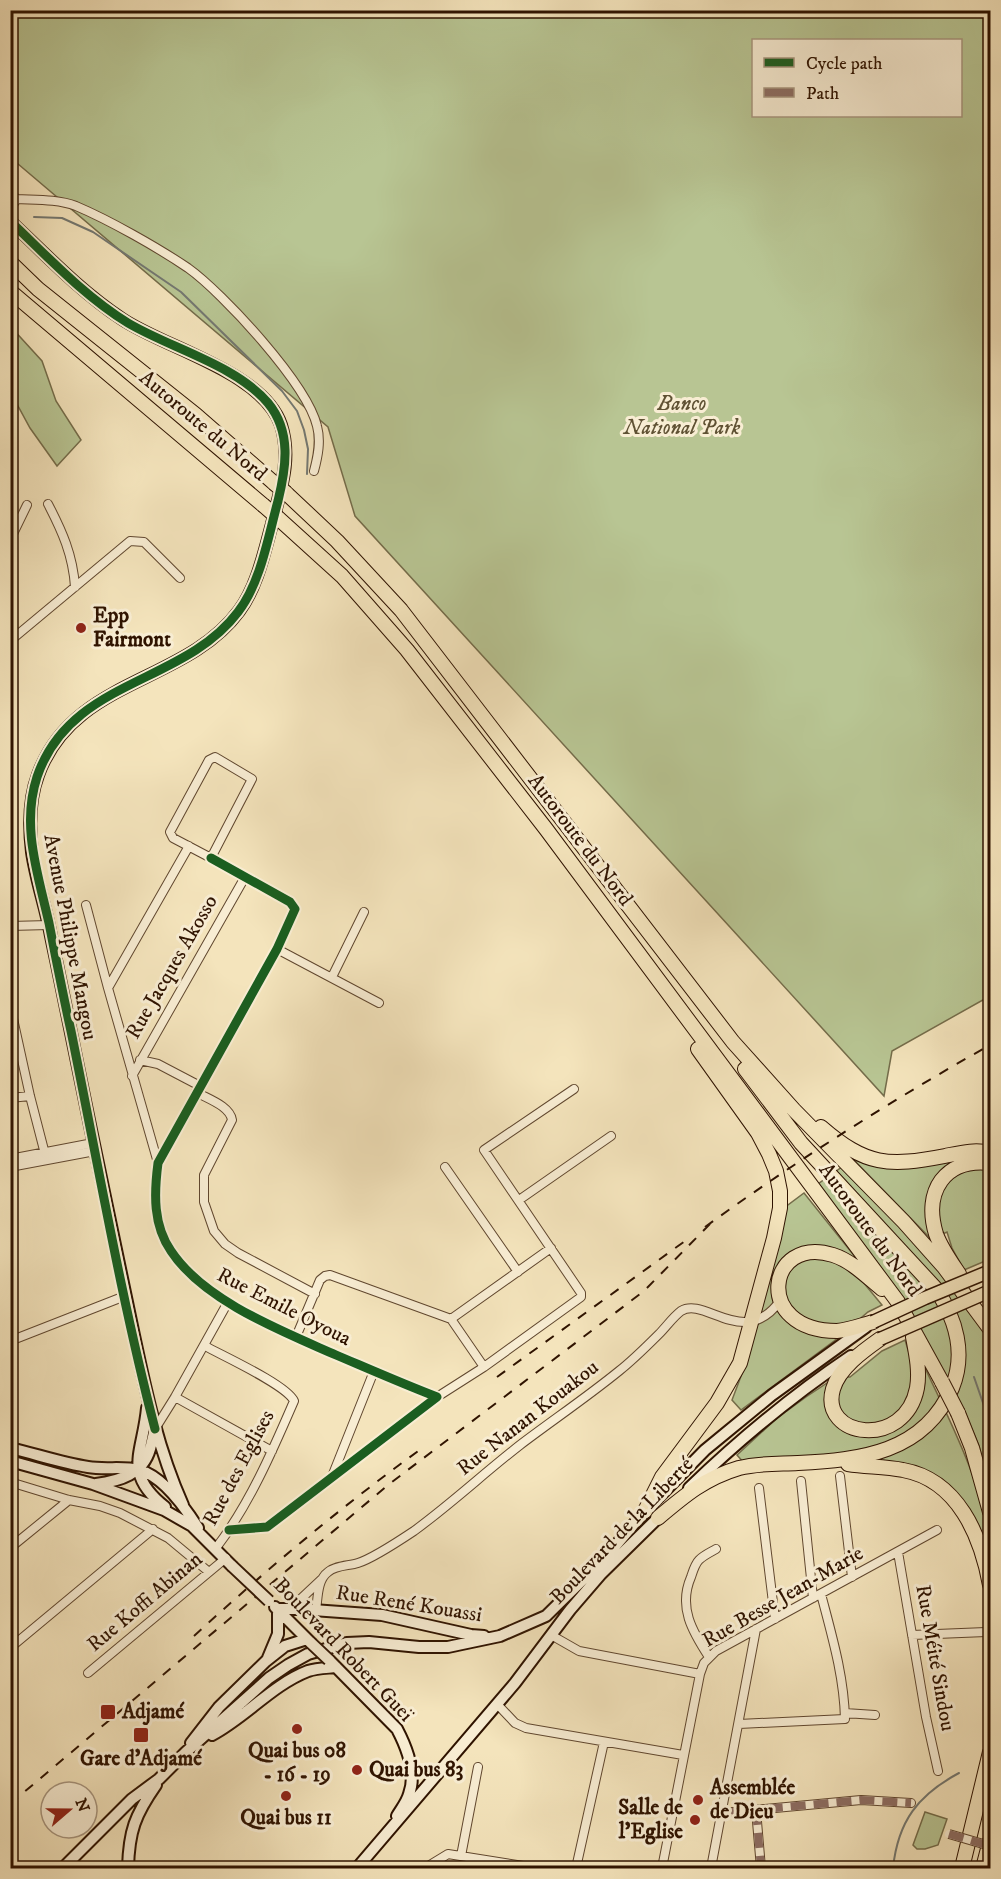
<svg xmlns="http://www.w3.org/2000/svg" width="1001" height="1879" viewBox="0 0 1001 1879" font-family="'IM FELL DW Pica',serif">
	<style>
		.green { fill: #b8c593; stroke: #746c4a; stroke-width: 1.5; fill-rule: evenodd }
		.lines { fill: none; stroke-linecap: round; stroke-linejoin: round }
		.stream { stroke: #747871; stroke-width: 2 }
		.street-casing { stroke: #60472f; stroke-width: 10 }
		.secondary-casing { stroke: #2f1300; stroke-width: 14 }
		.highway-casing { stroke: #2f1300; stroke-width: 16 }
		.street { stroke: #f8edd3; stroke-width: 8 }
		.secondary { stroke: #f8edd3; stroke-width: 10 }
		.highway { stroke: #f4e4bc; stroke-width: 14 }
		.rail { stroke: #2f1300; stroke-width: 2; stroke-dasharray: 10 10; stroke-linecap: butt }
		.street-bridge-casing { stroke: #60472f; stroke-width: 10; stroke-linecap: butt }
		.secondary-bridge-casing { stroke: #2f1300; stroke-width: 14; stroke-linecap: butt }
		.primary-bridge-casing { stroke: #2f1300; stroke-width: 15; stroke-linecap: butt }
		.highway-bridge-casing { stroke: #2f1300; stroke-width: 16; stroke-linecap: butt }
		.street-bridge { stroke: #f8edd3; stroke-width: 8 }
		.secondary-bridge { stroke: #f8edd3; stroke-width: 10 }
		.primary-bridge { stroke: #f4e4bc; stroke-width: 12 }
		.highway-bridge { stroke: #f4e4bc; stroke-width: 14 }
		.quiet { stroke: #8d6e63; stroke-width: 8; stroke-dasharray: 15 8; stroke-linecap: butt }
		.cycleway-casing { stroke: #f8edd3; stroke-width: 13 }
		.cycleway { stroke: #1b5e20; stroke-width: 9 }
		.poi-dot { fill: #8f2418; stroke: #f8edd3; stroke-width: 2 }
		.labels { text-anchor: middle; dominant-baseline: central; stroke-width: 6; stroke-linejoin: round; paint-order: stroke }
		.park-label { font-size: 21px; font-style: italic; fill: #5f5133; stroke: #f8edd3 }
		.street-label { font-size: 21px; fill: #2f1300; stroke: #f8edd3 }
		.poi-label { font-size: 21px; font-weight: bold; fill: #2f1300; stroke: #f8edd3; text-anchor: start }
	</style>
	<rect width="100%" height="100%" fill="#f4e4bc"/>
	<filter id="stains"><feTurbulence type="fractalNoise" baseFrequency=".00333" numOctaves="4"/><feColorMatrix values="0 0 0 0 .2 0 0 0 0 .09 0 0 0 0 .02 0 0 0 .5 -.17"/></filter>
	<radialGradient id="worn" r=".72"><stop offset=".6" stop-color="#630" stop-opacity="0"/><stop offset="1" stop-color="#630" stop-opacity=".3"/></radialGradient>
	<path class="green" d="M11,11H990V996L892,1051L884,1096L355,516L328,427L11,158ZM754,40H960V116H754Z
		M11,327L42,361L56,401L81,440L57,466L30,428L11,393Z
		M954,1159L964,1169L990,1168V1259L964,1270L952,1248L947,1232L931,1239L854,1160C892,1173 916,1166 954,1159Z
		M842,1167L901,1224L939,1270L990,1340V1486L979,1446L964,1410L902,1298L818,1184Z
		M804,1193L860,1263L858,1276L882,1305L868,1312L834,1341L741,1410L732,1400L749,1355L784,1208Z
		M905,1340L909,1353L919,1355C949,1421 990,1491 990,1566L972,1518L906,1465L744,1463L737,1455L776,1419L806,1397L836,1377H850L882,1351Z
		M925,1812L947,1819L938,1845L925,1849H917L913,1845Z"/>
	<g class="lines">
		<path class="stream" d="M34,217L62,218L93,232L181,292L282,391L297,411L304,430L308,449L307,474
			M974,1377L990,1423
			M893,1868C898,1821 918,1795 959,1773"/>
		<g class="street-casing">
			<path id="street" d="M10,193L17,199C36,200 57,199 76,206C109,220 157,247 188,268C223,293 307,384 317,426C321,441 318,456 314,471
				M10,209L17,199
				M48,504C62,531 73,555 75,587
				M10,540L27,505
				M10,641L130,541L144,542L180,578
				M215,757L252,779L211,858L173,838L170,832L209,760Z
				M211,858L290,902L295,909L277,949L158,1163C154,1194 153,1225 171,1251C204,1301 282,1331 336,1355C369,1369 403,1384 437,1397L267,1527L229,1530
				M86,905L108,988
				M10,926L49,925
				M277,949L379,1003
				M332,977L364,912
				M10,1005L30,1096L45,1154
				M140,1060L158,1064L200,1086
				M132,1076L245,877
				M196,1092C208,1099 230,1106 232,1120L204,1175V1202L214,1231L225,1244L238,1253L315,1294
				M10,1098L30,1096
				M10,1159L93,1143
				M158,1163L108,988L189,846
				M10,1167L95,1151
				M445,1167L518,1272
				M519,1200L611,1136
				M451,1319L551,1248
				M296,1337L320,1280L325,1276L330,1275L451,1319L484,1367L581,1297V1293L484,1150L574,1089
				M10,1341L125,1296
				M205,1346C223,1356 287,1385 294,1401C272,1452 249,1505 216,1548
				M175,1397L272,1451
				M437,1397L484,1367
				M155,1429L175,1397L228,1302
				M333,1474L374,1371
				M840,1476L852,1577
				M801,1481L813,1598
				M10,1482L69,1500L100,1506L120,1513L168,1538L209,1572
				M759,1488L775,1619
				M10,1548L69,1500
				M898,1552L926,1717L938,1771
				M290,1609L322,1579
				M316,1610C318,1598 317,1580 328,1572C336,1565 349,1566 358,1563C371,1559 402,1539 414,1531C451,1504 484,1473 520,1445C553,1420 587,1397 619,1371C633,1360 646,1347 659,1334C666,1327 673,1317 681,1311C705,1296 744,1350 780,1301
				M551,1635L579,1651L700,1674
				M912,1635L986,1632
				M10,1648L153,1529
				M709,1657C692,1631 678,1607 691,1577C693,1571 695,1564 699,1560C704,1555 711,1552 716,1549
				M88,1673L226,1558
				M497,1704L515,1723L526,1728L683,1755
				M845,1713L875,1715
				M739,1724L845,1719C844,1676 832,1636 821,1594
				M756,1810L761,1868
				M722,1813L861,1800L911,1803
				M461,1856L478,1767
				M425,1868L448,1854L536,1868
				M576,1868L604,1742
				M662,1868L700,1674L704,1663L716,1651L937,1530
				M711,1868L756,1629"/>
		</g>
		<g class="secondary-casing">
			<path id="secondary" d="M10,221C46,255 80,291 122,319C165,348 263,372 281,425C292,459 280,491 272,524C264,553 257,587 239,611C185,684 73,678 38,775C29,799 29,827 32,852C36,880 46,908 51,936C65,1002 78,1068 92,1135C105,1198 118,1262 132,1326C145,1387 157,1447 183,1505
				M147,1408C143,1453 122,1473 165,1507
				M10,1448C36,1454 62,1463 88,1467C105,1470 123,1466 139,1470C163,1476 186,1509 198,1528
				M10,1461L93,1484L164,1510L192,1526L232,1566
				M96,1484C120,1481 143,1474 150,1449C152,1442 153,1436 155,1429
				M689,1488C740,1439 793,1395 851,1356
				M275,1607L311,1643
				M278,1609H299L382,1615L471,1635L484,1636
				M268,1658L278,1634V1609
				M329,1660L397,1729C407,1748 417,1773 409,1794C407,1802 401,1809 397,1816
				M212,1735C246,1717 272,1685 308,1671C317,1668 327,1668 336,1667
				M191,1743L219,1707L266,1661L285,1646L307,1639
				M63,1868L132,1799L159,1779L186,1752L269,1678L288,1665L308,1654L347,1643L369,1642L419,1647H448L462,1644L500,1636L546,1616L605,1558L645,1511L705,1450L772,1395L866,1327
				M128,1868C129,1831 135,1815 156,1785
				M357,1868L515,1683L570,1610L601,1574L663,1513"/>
		</g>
		<g class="highway-casing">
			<path id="highway" d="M10,262L38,289L196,415L274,483
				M10,291L263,505
				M286,493L337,541L401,610L733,1042L794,1110L904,1222L944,1267L990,1329
				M278,518L342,576L407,650L546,829L898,1302L942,1382
				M821,1127C866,1166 888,1167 945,1156C960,1153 975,1149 990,1153
				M959,1274C951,1262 941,1248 936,1234C923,1191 945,1158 990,1163
				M873,1322C862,1325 849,1330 837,1331C752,1331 767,1234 833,1255C852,1261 867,1277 882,1289
				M880,1339C863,1351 839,1368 833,1389C819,1438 905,1450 917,1388C920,1371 916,1353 913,1337
				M958,1413L972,1448L990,1512
				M848,1464C866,1467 885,1466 903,1470C958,1480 981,1536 990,1585
				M645,1511L662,1477L717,1403L740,1363L774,1238L780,1208V1191L776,1171L769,1154L758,1133L698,1049
				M658,1518C684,1496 705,1478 739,1468C758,1463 778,1464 798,1463C860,1460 924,1453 952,1388C966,1354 956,1319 936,1289L801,1143L745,1069
				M962,1868L990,1752
				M983,1868L990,1841"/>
		</g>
		<use href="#street" class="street"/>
		<use href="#secondary" class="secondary"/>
		<use href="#highway" class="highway"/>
		<path class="rail" d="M705,1227C796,1161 892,1100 990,1045
			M497,1377L685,1241
			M194,1636C266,1570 342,1506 421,1449
			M10,1804L388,1485L644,1291L711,1223"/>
		<g class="street-bridge-casing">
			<path id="street-bridge" d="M949,1834L990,1846"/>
		</g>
		<g class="secondary-bridge-casing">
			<path id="secondary-bridge" d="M232,1566L269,1601
				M311,1643L329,1660"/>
		</g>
		<g class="primary-bridge-casing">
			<path id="primary-bridge" d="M873,1322L925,1298L988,1272
				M880,1339L990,1291"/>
		</g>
		<g class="highway-bridge-casing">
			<path id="highway-bridge" d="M274,483L286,493
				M263,505L278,518
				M942,1382L958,1413"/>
		</g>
		<use href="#street-bridge" class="street-bridge"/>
		<use href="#secondary-bridge" class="secondary-bridge"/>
		<use href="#primary-bridge" class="primary-bridge"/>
		<use href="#highway-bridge" class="highway-bridge"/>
		<path class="quiet" d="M756,1810L761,1868
			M722,1813L861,1800L911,1803
			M949,1834L990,1846"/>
		<g class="cycleway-casing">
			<path id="cycleway" d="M10,221C47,256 84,296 128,323C170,348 236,365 268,403C292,432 286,468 278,501C268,537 261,582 238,612C183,685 70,679 37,777C21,826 38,874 49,923C56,959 63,995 71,1031C98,1164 121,1298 155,1429
				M211,858L290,902L295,909L277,949L158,1163C154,1194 153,1225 171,1251C204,1301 282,1331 336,1355C369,1369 403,1384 437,1397L267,1527L229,1530"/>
		</g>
		<use href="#cycleway" class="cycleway"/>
	</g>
	<g class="poi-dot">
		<circle cx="81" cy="628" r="6"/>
		<rect x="100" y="1704" width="16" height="16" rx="3"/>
		<circle cx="297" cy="1729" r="6"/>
		<rect x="133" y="1727" width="16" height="16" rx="3"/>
		<circle cx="357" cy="1770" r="6"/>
		<circle cx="286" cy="1796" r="6"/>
		<circle cx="698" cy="1800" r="6"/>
		<circle cx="695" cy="1820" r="6"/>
	</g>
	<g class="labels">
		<g class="park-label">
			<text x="682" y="404">Banco<tspan x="682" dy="24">National Park</tspan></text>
		</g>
		<g class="street-label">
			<text transform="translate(203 426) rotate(40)">Autoroute du Nord</text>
			<text transform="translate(580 840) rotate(53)">Autoroute du Nord</text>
			<text transform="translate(70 937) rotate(79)">Avenue Philippe Mangou</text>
			<text transform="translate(172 967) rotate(-60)">Rue Jacques Akosso</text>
			<text transform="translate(870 1230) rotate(54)">Autoroute du Nord</text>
			<text transform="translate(284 1307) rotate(27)">Rue Emile Oyoua</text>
			<text transform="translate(528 1418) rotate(-38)">Rue Nanan Kouakou</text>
			<text transform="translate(239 1468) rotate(-62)">Rue des Eglises</text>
			<text transform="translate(622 1531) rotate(-46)">Boulevard de la Liberté</text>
			<text transform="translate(783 1597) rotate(-30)">Rue Besse Jean-Marie</text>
			<text transform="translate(145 1602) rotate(-40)">Rue Koffi Abinan</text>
			<text transform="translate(409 1604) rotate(9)">Rue René Kouassi</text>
			<text transform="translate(343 1650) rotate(46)">Boulevard Robert Gueï</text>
			<text transform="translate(935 1658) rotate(80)">Rue Méité Sindou</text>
		</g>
		<g class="poi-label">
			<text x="93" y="616">Epp<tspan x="93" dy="24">Fairmont</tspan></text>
			<text x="122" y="1712">Adjamé</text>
			<text x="297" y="1751" text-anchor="middle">Quai bus 08<tspan x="297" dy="24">- 16 - 19</tspan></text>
			<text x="141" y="1759" text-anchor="middle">Gare d’Adjamé</text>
			<text x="369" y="1770">Quai bus 83</text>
			<text x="710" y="1788">Assemblée<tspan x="710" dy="24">de Dieu</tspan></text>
			<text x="683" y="1808" text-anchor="end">Salle de<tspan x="683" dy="24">l'Eglise</tspan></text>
			<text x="286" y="1818" text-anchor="middle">Quai bus 11</text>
		</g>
	</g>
	<rect width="1001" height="1879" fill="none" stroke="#f4e4bc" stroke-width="36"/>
	<rect x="12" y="12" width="977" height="1855" fill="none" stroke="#2f1300" stroke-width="3"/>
	<rect x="18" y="18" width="965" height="1843" fill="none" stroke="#2f1300" stroke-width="1.5"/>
	<rect x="752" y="39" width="210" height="78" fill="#f8edd3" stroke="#a8967f" stroke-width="1.5"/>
	<rect x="764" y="58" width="30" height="9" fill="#1b5e20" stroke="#a8967f" stroke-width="1.5"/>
	<text x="806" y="69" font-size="18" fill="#2f1300">Cycle path</text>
	<rect x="764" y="88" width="30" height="9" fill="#8d6e63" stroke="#a8967f" stroke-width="1.5"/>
	<text x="806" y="99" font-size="18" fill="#2f1300">Path</text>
	<g transform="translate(69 1810) rotate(70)"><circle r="28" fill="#f8edd3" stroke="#a8967f" stroke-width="1.5"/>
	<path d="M0-4.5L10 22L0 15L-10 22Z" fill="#8f2418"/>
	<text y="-9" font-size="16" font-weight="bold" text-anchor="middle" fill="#2f1300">N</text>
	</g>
	<rect width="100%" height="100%" filter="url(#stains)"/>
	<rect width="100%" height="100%" fill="url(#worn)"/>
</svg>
